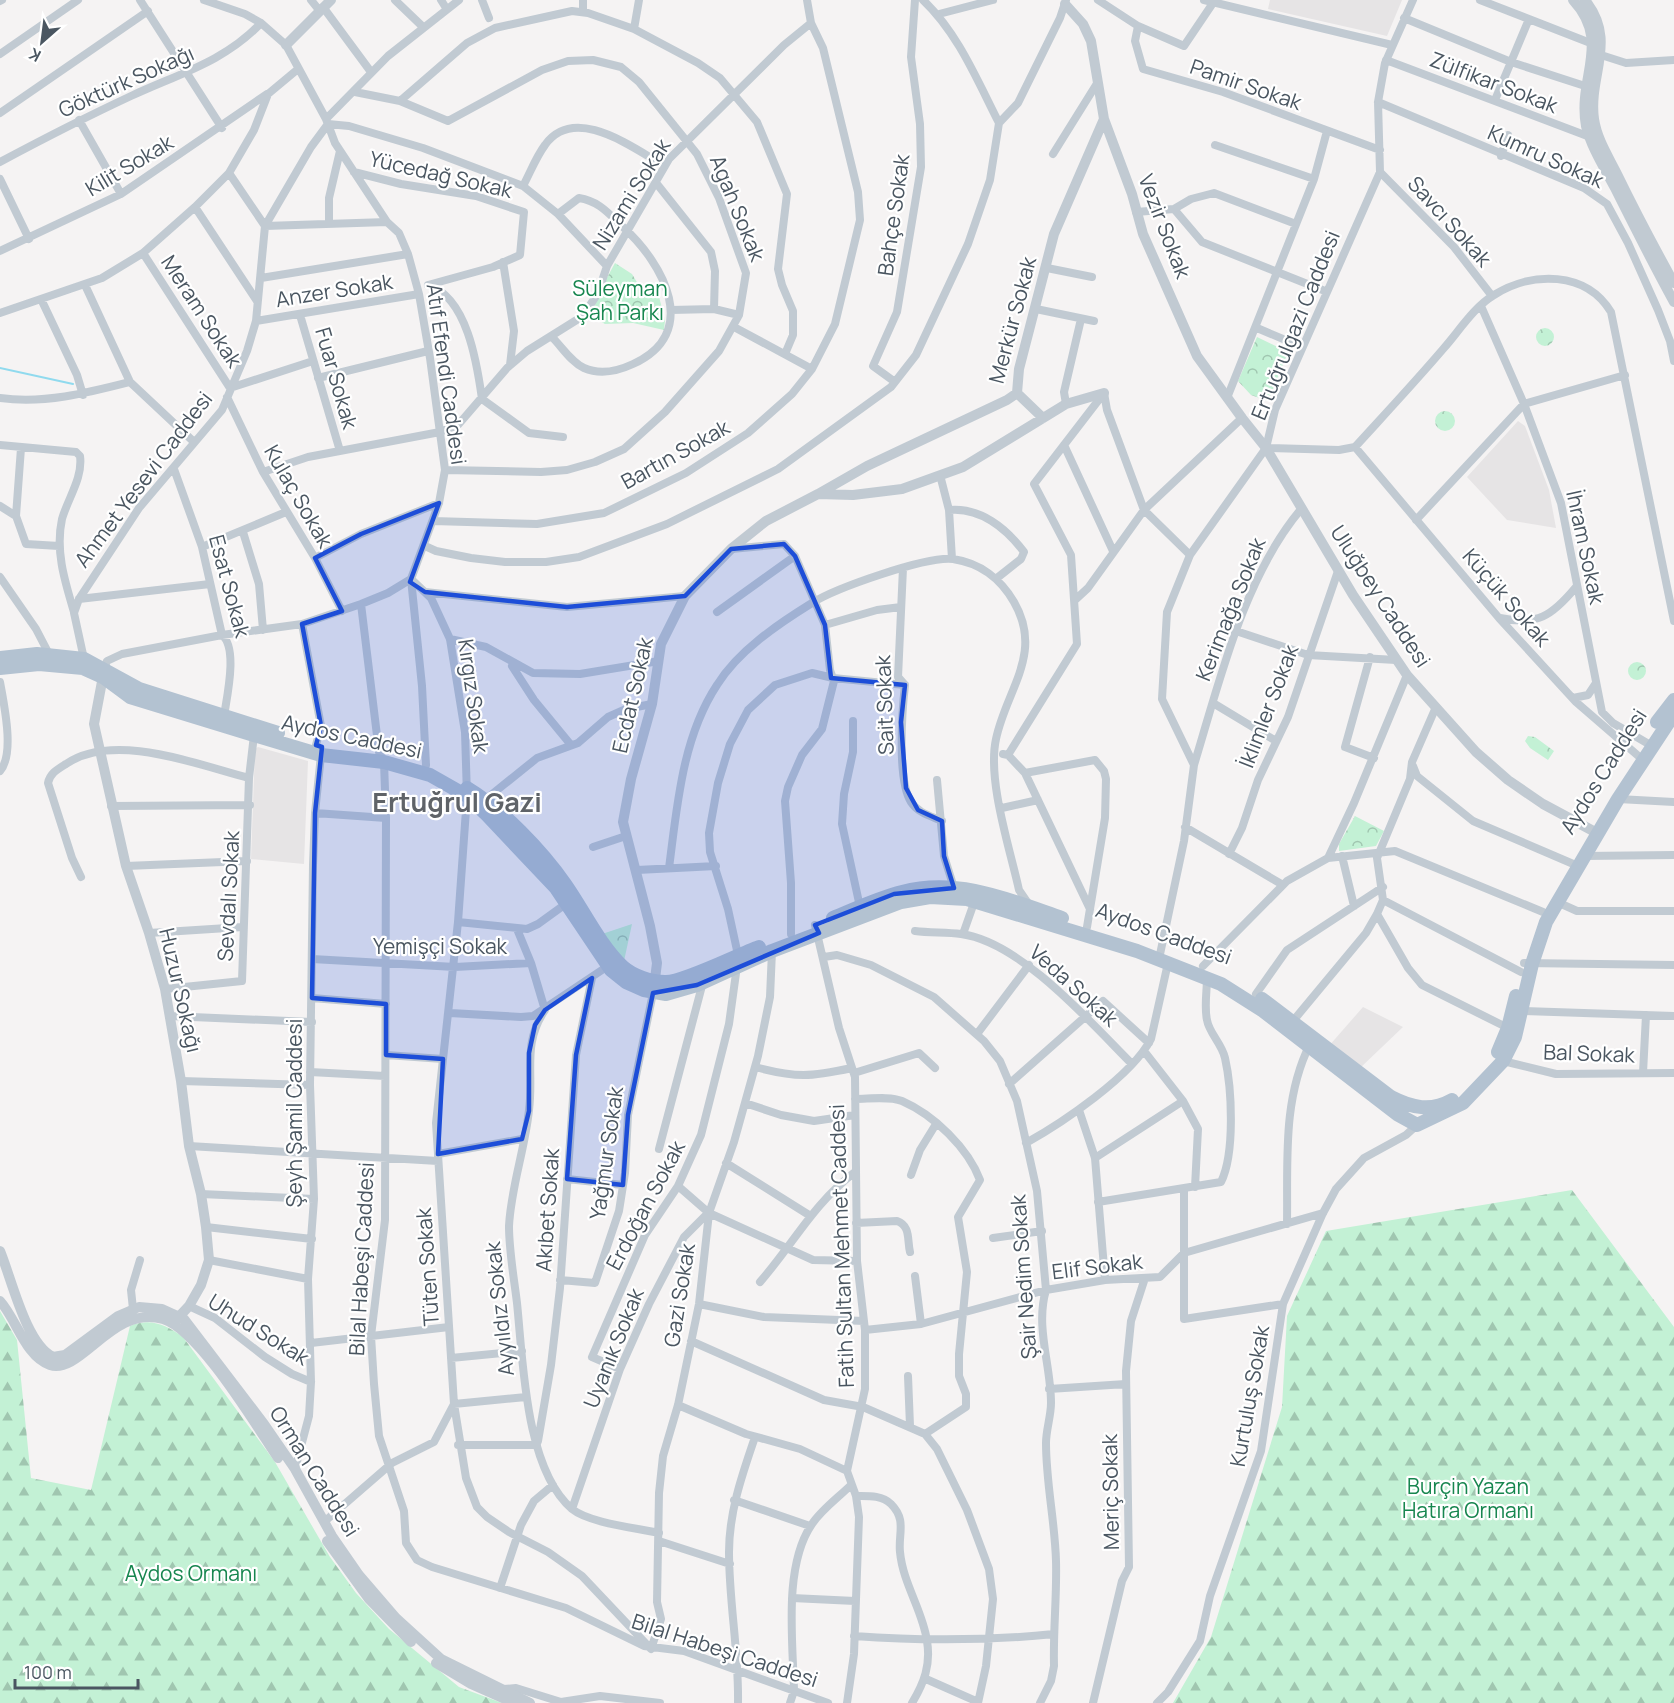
<svg xmlns="http://www.w3.org/2000/svg" width="1674" height="1703" viewBox="0 0 1674 1703" font-family="Manrope,sans-serif">
	<style>
		.education { fill: #e6e4e5 }
		.forest { fill: url(#forest-firs) }
		.park { fill: url(#park-crowns) }
		.pitch { fill: #c3f1d5 }
		.lines { fill: none; stroke-linecap: round; stroke-linejoin: round }
		.stream { stroke: #90daee; stroke-width: 2 }
		.minor { stroke: #c1cad2; stroke-width: 8 }
		.tertiary { stroke: #c1cad2; stroke-width: 10 }
		.primary { stroke: #b3c2d1; stroke-width: 14 }
		.marked { fill: #1d4ed8; fill-opacity: 0.2; stroke: #1d4ed8; stroke-width: 4.5; stroke-linejoin: round }
		.labels { text-anchor: middle; dominant-baseline: central; stroke-width: 4.5; stroke-linejoin: round; paint-order: stroke }
		.street-label { font-size: 21px; fill: #4a5661; stroke: #fff }
		.park-label { font-size: 21px; fill: #17864f; stroke: #fff }
		.district-label { font-size: 27px; font-weight: bold; fill: #5f6368; stroke: #fff }
	</style>
	<defs>
		<pattern id="forest-firs" width="22" height="20" patternUnits="userSpaceOnUse" patternTransform="scale(1.5)"><rect width="22" height="20" fill="#c3f1d5"/><path d="M5 1l3.5 6h-7zM16 11l3.5 6h-7z" fill="#a0c6b0"/></pattern>
		<pattern id="park-crowns" width="20" height="18" patternUnits="userSpaceOnUse" patternTransform="scale(1.5)"><rect width="20" height="18" fill="#c3f1d5"/><path d="M2 6a3 3 0 1 1 6 0M12 15a3 3 0 1 1 6 0" fill="none" stroke="#a0c6b0"/></pattern>
	</defs>
	<rect width="100%" height="100%" fill="#f5f3f3"/>
	<path class="education" d="M1270,0H1402L1387,36L1268,9Z
		M1518,421L1525,426L1549,490L1556,528L1507,520L1467,477Z
		M258,747L308,761L304,864L251,859L255,749Z
		M1363,1007L1403,1027L1359,1069L1328,1047Z"/>
	<path class="forest" d="M1572,1190L1674,1327V1703H1173L1211,1637L1282,1407L1287,1316L1326,1231Z
		M0,1311L17,1340L31,1478L91,1490L130,1326C150,1317 167,1325 183,1337L275,1462L330,1557L356,1593L389,1629L459,1687L502,1703H0Z"/>
	<path class="park" d="M615,263L632,274L641,289L656,285L665,320L664,330L633,323L605,324L587,314Z
		M1536 337a9 9 0 1 1 18 0a9 9 0 1 1-18 0Z
		M1257,337L1288,352L1268,401L1251,395L1238,381Z
		M1435 421a10 10 0 1 1 20 0a10 10 0 1 1-20 0Z
		M1628 671a9 9 0 1 1 18 0a9 9 0 1 1-18 0Z
		M1528,736L1535,737L1554,751L1548,760L1530,748L1525,741Z
		M1355,816L1384,831L1376,846L1339,851V844Z
		M632,924L624,961L602,934Z"/>
	<path class="pitch" d="M606,278H624V291H606Z"/>
	<g class="lines">
		<path class="stream" d="M0,368L73,384"/>
		<path class="minor" d="M140,0L222,128
			M204,0L245,14L261,23L286,45L326,119L335,143L387,222L399,233L408,254L419,294L430,358L445,470L439,503L411,579L422,686L426,765
			M311,0L319,10
			M395,0L422,26
			M441,0L446,8
			M482,0L489,18
			M583,0V12
			M923,0C958,33 977,80 999,123
			M1098,0L1138,26
			M1204,0L1392,45
			M1215,0L1184,46L1138,26L1135,41L1143,69L1223,92L1380,150
			M1480,0L1593,44
			M0,1L2,0
			M323,7L371,72
			M939,14L993,0
			M1404,18L1511,62L1585,86
			M634,29L639,0
			M0,54L78,0
			M1601,55L1626,63L1674,60
			M1386,60L1590,137
			M355,92L400,101L448,121L542,70L568,61L593,60L621,67L639,82L697,154L719,198L746,273L739,315L719,351L665,412L624,449L595,462L567,470L541,472L445,470
			M1495,100L1529,19
			M400,101L467,43L495,28L572,11L588,13L634,29L698,63L720,78L757,122L787,194L778,269L782,285L793,311V335L785,354
			M1378,102L1584,188L1607,204L1628,243L1658,310L1670,341L1674,361
			M0,113L148,11
			M326,119L388,56L459,0
			M79,120L121,194
			M1215,145L1314,179
			M1053,154L1096,85
			M1501,156L1508,135
			M0,162C43,139 86,117 131,96C178,74 224,62 261,23
			M354,172L401,184L476,196L524,212L520,255L493,267L428,285
			M1380,172L1454,247L1492,296
			M229,173L265,226L387,222
			M0,179L29,239
			M657,184L711,252L715,271L714,309L739,315
			M523,186C530,173 536,157 545,145C575,103 634,149 665,166
			M195,207L257,301
			M1174,209L1191,199L1214,193L1296,224
			M1136,212L1174,209L1202,242L1325,291
			M329,224V198L340,151
			M0,251L121,194L267,94
			M143,253L230,388L313,361
			M503,262L514,331L510,365
			M1047,268L1092,277
			M261,278L408,254
			M85,285L130,382
			M428,285C467,297 477,363 482,399L529,433L563,437
			M41,299L77,375L83,395
			M1481,306L1524,404L1561,503L1602,712L1613,723L1652,746
			M1036,309L1094,321
			M671,310L714,309
			M0,313L102,278L143,253L195,207L229,173L254,130L268,94L298,69
			M300,315L340,451
			M256,321L419,294
			M734,327L812,369
			M1257,328L1302,347
			M552,337C562,347 571,362 584,368C600,375 618,371 633,364C701,333 664,264 623,227C609,214 599,201 579,198L558,214
			M318,378L428,351
			M895,382L873,366L897,312L921,167L920,124L911,57L915,0
			M1104,393L1107,410L1144,510L1190,555
			M227,397L263,472L315,558L342,611
			M0,398C45,404 87,393 130,382L194,442
			M1227,398L1314,179L1327,131
			M1066,404L1064,392L1081,319
			M0,445L76,452L80,456C83,478 68,498 62,519C55,551 65,582 74,612
			M1064,445L1113,551
			M1355,447L1499,618L1576,702L1643,760
			M21,448L16,516L26,544L59,546
			M1266,448L1339,450L1355,447C1385,414 1415,382 1444,348C1459,331 1474,307 1494,295C1532,271 1586,271 1611,312L1674,621
			M174,469L202,547L222,635C238,648 227,696 224,716
			M263,472L308,457L440,432L458,425L507,368L527,351L583,316L598,293L607,266L669,159L784,45L811,23
			M940,475L949,510L952,559
			M0,506L16,516
			M949,510C980,507 1006,528 1024,552L1021,559L997,578
			M1416,520L1524,404L1625,375
			M433,521L537,524L604,513L686,473L748,433L792,394L812,369L835,324L860,220L858,192L823,48L811,23L807,0
			M243,532L259,584L263,630
			M425,546L436,551L471,558L505,562H546L579,557L667,524L778,469L891,387L916,355L968,244L990,180L999,123L1018,103L1060,18L1066,0
			M202,547L286,512
			M731,549L784,544L795,556L825,625L830,670L834,681L822,729L802,755L788,787L785,801L791,883V934
			M315,558L361,534L439,503
			M903,568L898,677L905,685C902,711 897,780 911,802C918,813 931,816 942,821
			M0,577L36,629L49,654
			M411,579L431,598L450,639L465,732L467,796L458,922L436,1123L454,1404L466,1478L477,1507L487,1517L509,1532L548,1552L582,1576L651,1649L661,1619L657,1602L659,1493L663,1456L678,1405L699,1304L709,1213L734,1142L758,1056L770,997L772,951
			M425,592L567,607L685,596
			M79,599L210,584
			M1075,600L1088,588L1144,510L1242,418
			M361,604L379,752L384,762L386,818L385,1220L371,1336L374,1384L379,1436L404,1511L406,1543L417,1560L432,1567L566,1608L644,1646L684,1651L828,1703
			M717,612L795,556
			M1500,618C1537,626 1552,616 1576,587
			M302,624L321,726L316,745
			M825,625L877,610L901,607
			M1236,631L1308,655L1396,660
			M450,639L486,647L533,673L580,674L659,661
			M1370,657L1345,747L1374,758
			M84,659L74,613L79,599L139,508L222,410L247,351L256,321L265,226L311,147L328,124L349,126L423,148L523,186L558,214L607,266
			M512,666L534,700L571,745
			M104,669L107,661L122,654L222,635L302,624L361,604L388,593L411,579
			M0,682C4,705 15,754 0,771
			M1573,698L1588,695L1596,683
			M1213,703L1276,741
			M853,721V752L844,794L842,824L860,907
			M1003,754L1008,755L1025,773L1095,760L1104,771L1106,779L1105,818L1087,927
			M1008,755L1077,644L1071,555L1034,484L1104,393
			M1194,765C1220,680 1244,576 1302,508
			M1413,766L1417,776L1473,821L1578,866
			M1025,773L1090,909
			M937,780L944,856L954,888
			M486,799L537,758L578,743L608,717L626,709L652,704
			M1618,799L1674,802
			M111,806L250,805
			M1002,808L1038,800
			M315,813L386,818
			M1185,827L1283,885
			M593,847L626,836
			M1229,854L1242,828L1258,780L1288,717L1338,571
			M1342,856L1354,906
			M1584,856L1674,855
			M1328,858L1395,851L1543,912
			M126,866L247,861
			M669,868C677,807 682,738 717,685C738,651 778,624 812,603C836,588 926,556 953,559C980,563 1001,579 1014,602C1044,654 1006,690 996,739C987,780 1010,849 1019,890L1030,906
			M637,870L716,866
			M81,877L72,858L48,783C50,773 58,769 66,764C114,731 198,765 249,778
			M1383,900L1521,972
			M1557,902L1577,911H1674
			M1377,914L1408,968L1422,985L1508,1028
			M458,922L527,929L538,924L567,903
			M815,925L839,1028L855,1077L857,1261L865,1330V1389L847,1471L856,1496L859,1517L854,1654L847,1703
			M915,931C930,933 946,932 961,934C1021,942 1090,1022 1132,1064
			M149,933L243,927
			M963,934L975,900
			M738,955L728,909L710,852L709,833L718,783L730,744L748,710L775,685L812,673L833,678L905,685
			M824,957L837,955L871,965L934,997L984,1041L1000,1061L1017,1101L1037,1191L1046,1290C1035,1327 1051,1365 1051,1403C1051,1416 1046,1430 1046,1443C1046,1483 1055,1522 1056,1561C1057,1596 1053,1631 1054,1666L1051,1681L1040,1703
			M312,959L455,967L531,963L517,929
			M1159,959L1184,841L1194,765L1162,699L1167,612L1190,555L1266,448L1275,410L1380,172L1378,102L1385,63L1413,0
			M531,963L545,1010C522,1044 534,1072 529,1110C525,1149 511,1187 509,1226C509,1251 514,1278 517,1303C523,1360 525,1469 572,1509C589,1523 637,1528 659,1533
			M1524,963L1674,965
			M1203,966L1287,881L1328,858L1354,803L1407,675
			M165,989L242,981L249,778L254,735
			M1256,994L1287,950L1383,887
			M312,998L386,1004
			M1522,1011L1674,1016
			M450,1013L521,1017L533,1016L608,966
			M169,1016L312,1022
			M1293,1021L1366,933L1377,914L1383,900L1377,858L1410,779L1412,762L1436,707
			M977,1034L1029,965
			M1144,1051L1183,1101L1198,1129L1195,1187
			M386,1055L443,1059
			M1503,1061L1556,1074L1674,1073
			M755,1067C797,1078 810,1077 852,1068
			M310,1072L385,1076
			M854,1073L919,1053L935,1068
			M1643,1073L1646,1015
			M181,1081L310,1085
			M1009,1084L1103,1001L1149,1043
			M855,1099C869,1099 890,1096 902,1101C934,1115 968,1148 980,1180L958,1217L967,1272L959,1354V1376L966,1394V1407L925,1434
			M745,1103L781,1115L814,1121L855,1115
			M1079,1110L1095,1158L1105,1280
			M1026,1143C1062,1123 1132,1076 1151,1039L1168,963
			M189,1146L438,1161
			M659,1149L703,982
			M438,1154L522,1139
			M1095,1158L1183,1101
			M726,1163L809,1215
			M911,1175L920,1150L936,1124
			M567,1179L623,1185
			M678,1186L709,1213L813,1260L857,1261
			M1184,1189V1319L1283,1304
			M201,1194L314,1199
			M1098,1202L1221,1182C1235,1154 1232,1089 1225,1058C1222,1044 1209,1033 1207,1020C1204,1007 1207,991 1207,978
			M856,1223L897,1221C911,1226 907,1240 910,1252
			M1287,1224C1288,1163 1282,1100 1310,1044
			M206,1227L312,1239
			M993,1238L1042,1231
			M209,1260L308,1279
			M915,1276L921,1324
			M560,1280L595,1283L619,1211L625,1173L628,1115L653,993
			M760,1282C794,1243 813,1204 855,1172
			M699,1304L764,1317L864,1321
			M189,1306L215,1318L265,1357L292,1374L311,1382
			M133,1309L131,1290L140,1260
			M865,1330L921,1324L1046,1290L1105,1280L1160,1277L1184,1253L1323,1213
			M691,1341L824,1400L863,1407L925,1434L937,1449L967,1510L989,1569L993,1599L986,1666L978,1703
			M311,1343L449,1327
			M451,1358L522,1351
			M620,1369L592,1357L645,1235L678,1186L701,1135L729,1024L737,966
			M908,1376L910,1426
			M1049,1389L1126,1384
			M678,1405L746,1434L800,1449L847,1471
			M538,1441L551,1365L560,1288L576,1055L592,978
			M458,1445H537
			M295,1469L309,1416L311,1382L308,1279L314,1199L310,1085L313,865L315,813L321,755
			M856,1496C868,1496 882,1495 891,1504C907,1520 898,1534 900,1552C903,1584 923,1611 927,1641C931,1665 924,1683 912,1703
			M734,1500L810,1526
			M572,1509L620,1369L649,1304L684,1237L708,1213
			M324,1522L392,1463L434,1442L454,1404L526,1397
			M659,1541L730,1564
			M500,1588L521,1525L534,1501L553,1485
			M792,1598L855,1601
			M854,1636C923,1641 985,1641 1054,1634
			M926,1679L978,1702
			M504,1689L516,1688L561,1702L600,1696L660,1703
			M738,1703C739,1652 729,1603 729,1552C729,1512 742,1475 755,1437
			M790,1703L794,1691C793,1642 783,1566 812,1524C822,1509 839,1497 851,1485
			M1093,1703L1122,1581L1129,1567L1126,1371L1131,1321L1145,1278
			M1157,1703L1168,1692L1200,1641L1210,1596L1261,1451L1283,1304L1323,1213L1336,1189L1364,1158L1406,1135L1417,1125"/>
		<path class="tertiary" d="M1573,0C1612,42 1577,77 1586,126C1591,147 1605,169 1615,188C1634,226 1653,264 1674,302
			M1585,0C1618,41 1588,75 1594,119C1597,139 1608,156 1617,174C1635,211 1654,247 1674,283
			M1065,4L1083,24L1091,41L1104,119L1132,194L1143,234L1197,356L1242,418L1266,448L1353,595L1407,675L1476,752L1508,780L1543,804L1597,833
			M286,45L331,0
			M1017,393L1043,418
			M818,494L867,466L1007,400L1017,393L1019,369L1054,234L1104,119
			M104,671L94,724L126,866L149,933L165,989L181,1081L189,1146L201,1194L206,1227L209,1260L201,1285L189,1306L175,1321
			M654,987L657,963L650,926L623,822L631,779L652,704L661,644L685,596L731,549L766,521L818,494L853,495L902,489L963,467L1066,404L1104,393
			M0,1251C12,1280 26,1344 53,1357L65,1355L118,1316L139,1307L162,1309L184,1319L264,1424L295,1469L332,1536L359,1575L396,1618L441,1659L530,1703
			M0,1301C17,1320 25,1356 50,1365C81,1375 113,1304 163,1319C199,1330 255,1424 278,1458
			M327,1541L369,1599L411,1642
			M436,1663L471,1684L514,1703"/>
		<path class="primary" d="M0,658L37,654L84,659L139,689L278,733
			M0,668L39,664L83,668L103,677L130,697L254,735L321,755L384,762L430,775L467,796L487,815L556,888L611,970L626,982L644,990L666,994L697,985L772,951L901,902L930,897L967,899L1137,951L1221,984L1262,1010L1397,1114L1417,1125L1463,1103L1503,1061L1515,1037L1532,964L1546,922L1618,799L1674,714
			M1657,722L1674,700
			M467,788C502,809 542,851 565,884C584,911 599,944 623,967C633,976 651,982 665,982C682,983 739,954 759,947
			M833,918C855,909 878,898 902,892C957,877 1010,900 1062,918
			M1262,999L1391,1097C1412,1108 1431,1112 1452,1100
			M1498,1052L1508,1028L1516,996"/>
	</g>
	<path class="marked" d="M439,503L410,582L425,592L567,607L685,596L731,549L784,544L795,556L825,625L831,678L905,685L901,722L906,788L918,810L942,821L944,856L954,888L894,894L815,925L819,933L697,985L653,993L628,1115L623,1185L567,1179L576,1055L592,978L545,1010L535,1025L529,1053V1111L522,1139L438,1154L443,1059L386,1055V1004L312,998L315,813L322,747L316,745L321,726L302,624L342,611L315,558L361,534Z"/>
	<g class="labels">
		<g class="street-label">
			<text transform="translate(126 81) rotate(-24)">Göktürk Sokağı</text>
			<text transform="translate(1494 82) rotate(21)">Zülfikar Sokak</text>
			<text transform="translate(1246 84) rotate(19)">Pamir Sokak</text>
			<text transform="translate(1546 156) rotate(24)">Kumru Sokak</text>
			<text transform="translate(129 165) rotate(-31)">Kilit Sokak</text>
			<text transform="translate(441 174) rotate(13)">Yücedağ Sokak</text>
			<text transform="translate(631 194) rotate(-58)">Nizami Sokak</text>
			<text transform="translate(738 208) rotate(68)">Agah Sokak</text>
			<text transform="translate(893 215) rotate(-82)">Bahçe Sokak</text>
			<text transform="translate(1450 221) rotate(48)">Savcı Sokak</text>
			<text transform="translate(1165 226) rotate(69)">Vezir Sokak</text>
			<text transform="translate(334 290) rotate(-9)">Anzer Sokak</text>
			<text transform="translate(202 311) rotate(57)">Meram Sokak</text>
			<text transform="translate(1012 320) rotate(-75)">Merkür Sokak</text>
			<text transform="translate(1295 325) rotate(-68)">Ertuğrulgazi Caddesi</text>
			<text transform="translate(447 374) rotate(82)">Atıf Efendi Caddesi</text>
			<text transform="translate(337 378) rotate(74)">Fuar Sokak</text>
			<text transform="translate(675 454) rotate(-29)">Bartın Sokak</text>
			<text transform="translate(143 479) rotate(-53)">Ahmet Yesevi Caddesi</text>
			<text transform="translate(299 496) rotate(60)">Kulaç Sokak</text>
			<text transform="translate(1586 547) rotate(78)">İhram Sokak</text>
			<text transform="translate(230 586) rotate(75)">Esat Sokak</text>
			<text transform="translate(1381 596) rotate(57)">Uluğbey Caddesi</text>
			<text transform="translate(1507 597) rotate(49)">Küçük Sokak</text>
			<text transform="translate(1230 609) rotate(-68)">Kerimağa Sokak</text>
			<text transform="translate(632 695) rotate(-77)">Ecdat Sokak</text>
			<text transform="translate(474 696) rotate(82)">Kırgız Sokak</text>
			<text transform="translate(884 705) rotate(-92)">Sait Sokak</text>
			<text transform="translate(1268 706) rotate(-69)">İklimler Sokak</text>
			<text transform="translate(352 736) rotate(12)">Aydos Caddesi</text>
			<text transform="translate(1603 771) rotate(-58)">Aydos Caddesi</text>
			<text transform="translate(228 896) rotate(-87)">Sevdalı Sokak</text>
			<text transform="translate(1164 933) rotate(20)">Aydos Caddesi</text>
			<text x="440" y="946">Yemişçi Sokak</text>
			<text transform="translate(1074 985) rotate(42)">Veda Sokak</text>
			<text transform="translate(181 990) rotate(77)">Huzur Sokağı</text>
			<text transform="translate(1589 1053) rotate(2)">Bal Sokak</text>
			<text transform="translate(294 1113) rotate(-90)">Şeyh Şamil Caddesi</text>
			<text transform="translate(606 1153) rotate(-82)">Yağmur Sokak</text>
			<text transform="translate(645 1205) rotate(-62)">Erdoğan Sokak</text>
			<text transform="translate(547 1210) rotate(-86)">Akıbet Sokak</text>
			<text transform="translate(841 1246) rotate(-92)">Fatih Sultan Mehmet Caddesi</text>
			<text transform="translate(361 1259) rotate(-87)">Bilal Habeşi Caddesi</text>
			<text transform="translate(1097 1266) rotate(-7)">Elif Sokak</text>
			<text transform="translate(427 1267) rotate(-94)">Tüten Sokak</text>
			<text transform="translate(1023 1277) rotate(-94)">Şair Nedim Sokak</text>
			<text transform="translate(679 1295) rotate(-81)">Gazi Sokak</text>
			<text transform="translate(499 1309) rotate(-96)">Ayyıldız Sokak</text>
			<text transform="translate(259 1329) rotate(32)">Uhud Sokak</text>
			<text transform="translate(613 1348) rotate(-68)">Uyanık Sokak</text>
			<text transform="translate(1249 1396) rotate(-80)">Kurtuluş Sokak</text>
			<text transform="translate(315 1471) rotate(58)">Orman Caddesi</text>
			<text transform="translate(1110 1492) rotate(-91)">Meriç Sokak</text>
			<text transform="translate(725 1650) rotate(18)">Bilal Habeşi Caddesi</text>
		</g>
		<g class="park-label">
			<text x="620" y="288">Süleyman<tspan x="620" dy="24">Şah Parkı</tspan></text>
			<text x="1468" y="1486">Burçin Yazan<tspan x="1468" dy="24">Hatıra Ormanı</tspan></text>
			<text x="191" y="1573">Aydos Ormanı</text>
		</g>
		<g class="district-label">
			<text x="457" y="801">Ertuğrul Gazi</text>
		</g>
	</g>
	<g transform="translate(42 42) rotate(208)" stroke="#ffffff" stroke-width="4.5" paint-order="stroke">
	<path d="M0-4.5L10 22L0 15L-10 22Z" fill="#4a5661"/>
	<text y="-9" font-size="16" font-weight="bold" text-anchor="middle" fill="#4a5661">K</text>
	</g>
	<path d="M15 1679v9h123v-9" fill="none" stroke="#4a5661" stroke-width="3"/>
	<text x="24" y="1679" font-size="18" fill="#4a5661" stroke="#ffffff" stroke-width="4.5" paint-order="stroke">100 m</text>
</svg>
